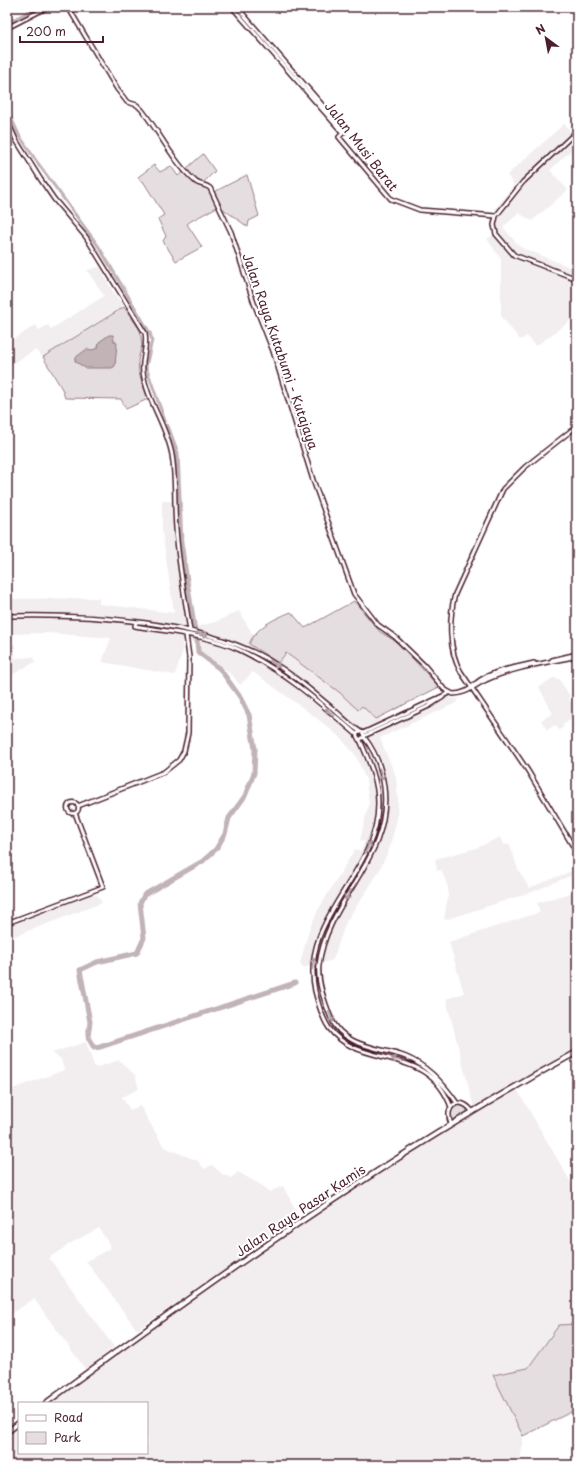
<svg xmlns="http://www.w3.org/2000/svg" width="584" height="1472" viewBox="0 0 584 1472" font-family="'Playpen Sans',sans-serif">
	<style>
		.built { fill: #f2eeef }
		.green { fill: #e5dee0; stroke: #987e86 }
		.water { fill: #c1b3b6; stroke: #91787e }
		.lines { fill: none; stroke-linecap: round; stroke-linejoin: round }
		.canal { stroke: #c1b3b6; stroke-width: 3 }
		.river { stroke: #c1b3b6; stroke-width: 5 }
		.minor-casing { stroke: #4a1f2b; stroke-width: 6 }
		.major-casing { stroke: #4a1f2b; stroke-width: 7 }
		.minor { stroke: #fff; stroke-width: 3 }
		.major { stroke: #fff; stroke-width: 4 }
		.oneway { stroke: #ae9aa0 }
		.labels { text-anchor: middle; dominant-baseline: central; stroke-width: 4; stroke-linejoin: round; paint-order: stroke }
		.street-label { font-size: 13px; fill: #4a1f2b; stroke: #fff }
	</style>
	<rect width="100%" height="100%" fill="#fff"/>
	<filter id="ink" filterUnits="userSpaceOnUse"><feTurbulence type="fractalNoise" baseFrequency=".025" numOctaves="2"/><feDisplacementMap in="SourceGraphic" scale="8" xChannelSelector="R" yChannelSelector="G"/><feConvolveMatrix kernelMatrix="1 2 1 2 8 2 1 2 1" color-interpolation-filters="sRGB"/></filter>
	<g filter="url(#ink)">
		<path class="built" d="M564,124L577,138V145L550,170L568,190L532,221L519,213L503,227L520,247L577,270V316L536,346L527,336L520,340L501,316V259L487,239L495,234L492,218L496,208L514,185L507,175Z
			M100,267L112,290L124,307L43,357L35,350L7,367V343L36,325L39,330L48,325L51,329L104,296L87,270Z
			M162,501H174V528L187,626L195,627L215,622L239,611L253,635L249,644L286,653L339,692L358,710L362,706L376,718L380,717L382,721L444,692L449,698L458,699L456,703L380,738L396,777L398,800L397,819L389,850L377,875L346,922L333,960L303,968L300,963L309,930L318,910L355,849L361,851L365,842L360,840L369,803L366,780L356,756L340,737L310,713L253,672L240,685L232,675L196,649L192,641L182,640L183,650L175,675L102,662L111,638L48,633L7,634V599L99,598V604L174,613L162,531Z
			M7,644H15V658L34,657L35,662L12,675L7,667Z
			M553,678L559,679L570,696L568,698L577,709V715L562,724L564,727L559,730L555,725L547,730L541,720L553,714L539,687Z
			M500,837L503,844L510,845L518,869L529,888L577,869V873L532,892L444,920L448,895V887L441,870L437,871L435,859L477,848Z
			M577,891V1035L571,1039L577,1048L514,1084L577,1193V1327L576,1324L559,1325L528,1368L494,1376L523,1436L520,1465H7V1435L19,1425V1453H147V1403H49L140,1335L376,1174L475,1112L446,999L464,993L449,942L540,912L537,903Z
			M90,895H97L102,903L7,939V897L17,922Z
			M86,1042L95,1068L119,1060L135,1075L139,1089L122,1097L130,1110L140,1106L164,1147L198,1161L204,1169L212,1165L222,1174L231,1178L238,1172L263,1186L269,1192L283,1186L300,1218L137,1330L86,1261L111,1248L99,1228L71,1243L49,1258L114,1347L86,1370L34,1299L7,1316V1091L64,1070L61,1059L52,1053Z"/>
		<path class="green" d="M203,154L215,171L203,183L212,193L247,175L259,216L249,221L248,227L219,206L191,221L187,224L202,247L176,261L163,241L166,236L158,219L164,215L143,181L141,182L138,177L154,165L160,172L171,166L178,176Z
			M124,307L140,330L142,345L138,360L139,373L148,399L126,409L121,399L65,398L62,389L43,357Z
			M354,601L380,632L397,642L439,687L376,719L362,706L358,710L339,692L286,653L278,663L249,644C256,627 274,619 291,612L305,628Z
			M459,1105L466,1107L467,1112L454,1120L451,1116V1110Z
			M577,1324V1409L523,1436L493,1375L528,1368L559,1325Z"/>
		<path class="water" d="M109,335H113L114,341L117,343L115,366L112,368H85L75,361V358L87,349L92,350L98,348L99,342Z"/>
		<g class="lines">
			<path class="canal" d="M7,23L37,7
				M7,109L19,135L37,162L99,247L150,333L152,340L146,367L165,421"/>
			<path class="river" d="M167,426L177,453L181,543L195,631
				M197,639L198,652L220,669L240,697L249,715L255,749L254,773L245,796L229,818L225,834L216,849L203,861L144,895L140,903L144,938L137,953L97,962L80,970L90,1022L88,1037L94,1048L100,1047L295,983"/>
			<g class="minor-casing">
				<path id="minor" d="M68,7L117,89L127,102L137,105L142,110C160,133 173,162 196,182C200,185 205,184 210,188L231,232L254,303L273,351L313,480L354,594L378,625L395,637L424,665L444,689L453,694C467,694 474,685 486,680C514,667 547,663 577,656
					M232,7L343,133
					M237,7L345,131L339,137L391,199L420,210L496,216
					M7,28L48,7
					M7,120L16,140L41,180L54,199L86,237L145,333C148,348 141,358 143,372C147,401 167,426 172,455C176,479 174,504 176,528C178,562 185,597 190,631
					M577,131L523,182L496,216L494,225L496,234L514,255L577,279
					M577,426L525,467L503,489L455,594C449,617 448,651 461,672L528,771L577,853
					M7,616C86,614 198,620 267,659C291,673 312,691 332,708C342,716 352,728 363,733L364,737L359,740L356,734L360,732
					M136,622L135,626C170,632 208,635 240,650C284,671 320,703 356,734
					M552,660L573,655
					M470,689C485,671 513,668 534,663
					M363,733L449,693
					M364,736L429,706L443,697
					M364,737C375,751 382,770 384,787C393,859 327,898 319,965C317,982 325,1003 331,1018C344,1048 380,1047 406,1057C428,1066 444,1084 457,1103
					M360,740C369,761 378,780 378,803C379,874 299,916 315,991C318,1003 322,1018 329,1028C359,1070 428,1043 451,1107
					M67.5 808a5.5 5.5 0 1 1 11 0a5.5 5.5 0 1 1-11 0Z
					M78,806L164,772L179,760L184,751L188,733L189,657L186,635
					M7,923L103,887L75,813
					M451,1124C443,1105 460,1095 472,1111"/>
			</g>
			<g class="major-casing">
				<path id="major" d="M46,1403C217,1277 390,1154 577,1052
					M7,1432L19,1423"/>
			</g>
			<use href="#minor" class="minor"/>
			<use href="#major" class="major"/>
		</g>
		<defs><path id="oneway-shaft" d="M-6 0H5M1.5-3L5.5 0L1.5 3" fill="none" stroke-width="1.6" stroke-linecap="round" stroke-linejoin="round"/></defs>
		<g class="oneway">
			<use href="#oneway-shaft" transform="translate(202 634) rotate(13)"/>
			<use href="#oneway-shaft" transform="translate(275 664) rotate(33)"/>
			<use href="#oneway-shaft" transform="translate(330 712) rotate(-140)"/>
			<use href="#oneway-shaft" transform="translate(381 774) rotate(74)"/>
			<use href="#oneway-shaft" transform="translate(368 847) rotate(-68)"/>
			<use href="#oneway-shaft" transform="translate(348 895) rotate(122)"/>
			<use href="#oneway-shaft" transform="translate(313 964) rotate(-80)"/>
			<use href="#oneway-shaft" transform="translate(331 1017) rotate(68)"/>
			<use href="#oneway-shaft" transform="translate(397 1060) rotate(-165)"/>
		</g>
	</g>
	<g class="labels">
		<g class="street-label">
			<text transform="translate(362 146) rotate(52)">Jalan Musi Barat</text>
			<text transform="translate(281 351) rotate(71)">Jalan Raya Kutabumi - Kutajaya</text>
			<text transform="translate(300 1210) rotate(-34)">Jalan Raya Pasar Kamis</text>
		</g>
	</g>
	<rect width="584" height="1472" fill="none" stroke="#fff" stroke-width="24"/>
	<rect x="12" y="12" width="560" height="1448" fill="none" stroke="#4a1f2b" stroke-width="1.5" filter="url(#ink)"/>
	<rect x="18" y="1402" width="130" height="52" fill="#ffffff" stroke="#b7a5aa"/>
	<rect x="26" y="1415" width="20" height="6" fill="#ffffff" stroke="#b7a5aa"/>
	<text x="54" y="1422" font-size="12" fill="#4a1f2b">Road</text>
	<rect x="26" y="1432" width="20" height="12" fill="#e5dee0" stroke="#b7a5aa"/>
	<text x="54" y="1442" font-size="12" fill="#4a1f2b">Park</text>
	<g transform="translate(546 38) rotate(328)" stroke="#ffffff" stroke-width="3" paint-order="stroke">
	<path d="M0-3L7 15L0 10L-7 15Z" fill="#4a1f2b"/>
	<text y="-6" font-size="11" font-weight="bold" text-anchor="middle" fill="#4a1f2b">N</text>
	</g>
	<path d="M20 36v6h83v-6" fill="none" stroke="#4a1f2b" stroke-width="2"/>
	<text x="26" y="36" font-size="12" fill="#4a1f2b" stroke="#ffffff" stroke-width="3" paint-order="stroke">200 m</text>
</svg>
